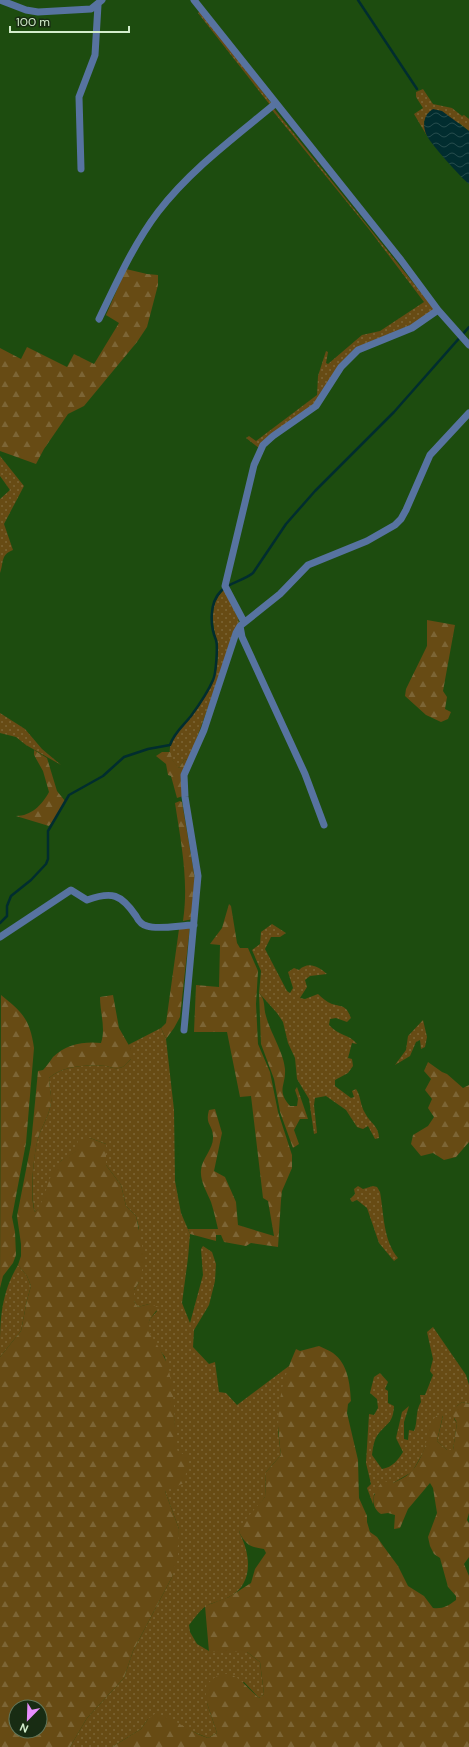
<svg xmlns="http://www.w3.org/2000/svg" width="469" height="1747" viewBox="0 0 469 1747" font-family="'DM Sans',sans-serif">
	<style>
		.grass { fill: url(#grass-dots) }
		.forest { fill: url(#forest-firs); fill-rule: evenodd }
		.water { fill: url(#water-waves) }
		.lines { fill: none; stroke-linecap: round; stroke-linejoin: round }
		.stream { stroke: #012d2f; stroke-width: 2.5 }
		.street { stroke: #5773a0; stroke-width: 7 }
	</style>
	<defs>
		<pattern id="grass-dots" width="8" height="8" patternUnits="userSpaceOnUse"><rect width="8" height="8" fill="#674b14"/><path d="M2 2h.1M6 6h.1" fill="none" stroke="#7c6535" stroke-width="1.8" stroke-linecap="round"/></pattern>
		<pattern id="forest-firs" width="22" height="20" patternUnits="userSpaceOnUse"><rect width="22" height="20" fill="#674b14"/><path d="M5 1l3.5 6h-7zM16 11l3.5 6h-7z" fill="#7c6535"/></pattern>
		<pattern id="water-waves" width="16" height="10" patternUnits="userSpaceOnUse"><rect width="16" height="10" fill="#012d2f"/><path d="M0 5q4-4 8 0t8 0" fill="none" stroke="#254c4c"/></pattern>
	</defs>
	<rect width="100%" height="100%" fill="#1d4c0f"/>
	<path class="grass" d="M200,11L272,104L270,105L198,13Z
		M423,89L433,104L452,108L462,116L464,115L469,119V131L459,123L424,121L427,136L414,114L423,108L416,97V92Z
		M274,109L435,310L416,323L360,346L315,403L259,448L246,438L249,436L256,441L317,395L318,376L326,351L328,352L326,363L328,364L362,335L380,331L424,302L368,228L272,110Z
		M0,456L24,486L4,524L13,550C0,555 4,563 0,573V499L10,490L0,476Z
		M224,590L238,618L239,624L189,759L184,760L179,768C157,749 179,732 191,717C199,706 208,693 214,680C217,673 219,648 217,641C212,625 209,602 224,590Z
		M0,713L25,729L42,749L61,765L26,745L16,737L0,733Z
		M272,924L286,933L280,937H271L265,949L287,991L290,993L293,988L288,972L294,968L299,970C308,961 318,966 327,974L310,976L305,980L307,987L300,998L305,999L318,994C322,998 327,1002 332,1004C343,1007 346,1005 351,1018L347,1022L336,1018L330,1019L329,1025C339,1036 349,1034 357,1044L352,1043L348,1058L352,1059L353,1066L348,1073L335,1080V1086L351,1098L354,1097L352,1091L356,1089C361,1096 360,1105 365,1113C370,1123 379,1126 379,1138L375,1139L368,1126L363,1129L357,1127L346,1110L326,1096L315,1098L314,1105L317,1133L314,1134L309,1099L297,1079L295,1058L288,1043L283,1022L277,1013L259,993L261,971L252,950L260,944L261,932Z
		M423,1020L427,1037L425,1047L421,1049L420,1040L416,1042L410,1056L395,1065L406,1050L408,1036Z
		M161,1028L166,1039L174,1110L175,1181L181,1213L190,1234L188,1258L182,1303L190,1323L203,1275L201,1249L203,1246L212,1252L216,1264L215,1281L209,1305L194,1330L193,1347L209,1364L215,1362L219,1392L226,1393L237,1405L289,1366L278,1432L281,1455L266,1472L265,1497L239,1532C251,1554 254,1584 229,1597C222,1601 213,1602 206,1606C200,1610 194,1619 189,1625L190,1632L197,1644L209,1651L247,1652L260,1662L264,1694L259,1698L244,1682L207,1703L217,1733L208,1738L182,1727L148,1719L141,1729L112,1747H70L87,1718L124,1678L133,1651L172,1577L179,1529L165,1491L175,1449L174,1412L165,1357L153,1341L146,1328L150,1319L157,1311L149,1304L138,1307L134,1301V1290L139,1282V1228L136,1216L126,1206L121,1185L106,1165V1144L90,1138L77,1151L61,1161L40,1207L35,1212C30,1196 33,1152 39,1135C43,1125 49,1115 51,1103C52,1096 49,1087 49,1078C62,1066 89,1064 106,1066C110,1067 115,1069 118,1068C124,1068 127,1063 131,1059V1049L128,1045Z
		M358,1186L363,1189L373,1186L377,1187L380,1192C384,1214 383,1240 398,1258L394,1261L379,1243L367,1208L357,1200L352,1202L350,1199L355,1194L354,1189Z
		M18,1265L27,1276L31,1286L27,1300L21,1331L0,1357C0,1322 0,1295 18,1265Z
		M433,1327L466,1375L469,1385V1404L462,1402L457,1406L454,1419L457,1423L453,1450H447L437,1441L443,1416L437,1415L423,1453L412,1472L374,1494L373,1504L367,1488L371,1484L366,1463L369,1414L374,1415L378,1408L377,1399L370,1393L374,1377L380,1373L388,1382L385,1389L388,1391V1403L394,1406C393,1423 388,1422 379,1433C374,1439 373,1447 372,1455L382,1469C393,1467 398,1460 403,1452L396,1438L402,1412L409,1406L404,1422V1439L408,1440L409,1430L414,1431C418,1422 415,1411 421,1402L420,1395H425L433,1375L430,1371L433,1359L427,1332Z"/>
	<path class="forest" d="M126,269L147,274L158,275V285L147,327L137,342L84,406L68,414L44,449L36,464L0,451V348L21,359L27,347L67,367L74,354L94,364L119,323L106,315Z
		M427,620L455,625L443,691L447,697L445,709L451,712L448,719L441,722L426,715L405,696L406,689L427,646Z
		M34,750L47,758L57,791L65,801L58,815L49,826L16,816C31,816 42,805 49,792L43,771L34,755Z
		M162,752H170L173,761L179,768L184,760L189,759L183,796L177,798L171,776L168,775L166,764L156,756Z
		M180,801L182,802L195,879L193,919L183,921C189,881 181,843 175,803Z
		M229,904L231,906L237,943L240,948H248L258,971L256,1004L258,1044L270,1072L278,1112L292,1155V1168L282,1191L281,1200L278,1247L251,1243L246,1246L224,1242L221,1235H216V1241L190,1234L188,1229H218C216,1221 214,1211 211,1202C207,1192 200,1182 201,1170C202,1158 214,1149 213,1136C212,1123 205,1125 209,1110L215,1109L222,1133L214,1171L225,1177L236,1202L238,1225L274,1236L268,1201L263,1198L251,1096L240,1097L227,1032H194L196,985L219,987L220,945L210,944L222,928Z
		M190,926L180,1017L174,1028L166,1039L161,1028L166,1023L179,929Z
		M259,993C266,1000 263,1007 266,1016C270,1032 284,1053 285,1069C286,1086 276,1090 290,1106H297L298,1099L295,1090L297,1087L308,1119H300L294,1130L299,1144L293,1148L280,1112L274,1079L261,1044Z
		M1,995C22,1012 30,1019 34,1048L26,1143L12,1217L15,1232L16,1255L13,1263L3,1276L0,1288Z
		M113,995L119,1028L131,1049V1059C127,1063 124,1068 118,1068C115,1069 110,1067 106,1066C89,1064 62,1066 49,1078C49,1087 52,1095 51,1103C49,1115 43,1125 39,1135C34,1150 29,1198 35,1212C48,1199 46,1174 61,1161C65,1157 72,1154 76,1151L78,1140L90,1138L106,1144V1165L121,1185L126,1206L136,1216L143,1250L144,1262L139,1282L134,1290V1301L138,1307L149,1304L159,1307L150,1319L147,1328C152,1338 159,1346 164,1357C174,1375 176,1428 175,1449L189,1458L184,1483L165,1491L179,1529L178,1555L172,1577L133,1651L124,1678L87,1718L70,1747H0V1357L21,1331L27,1300L31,1286L27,1276L18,1265L21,1256V1244L17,1216L31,1144L38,1071L43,1070C47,1066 50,1061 53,1057C66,1044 85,1041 101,1043C106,1028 100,1013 100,997ZM16,1707H40V1731H16Z
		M428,1062L442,1072L447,1074L463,1088L469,1085V1142L456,1157L444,1160L433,1153L421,1156L411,1144L413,1135L428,1126L434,1117L428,1108L432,1099L425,1090L431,1079L424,1071Z
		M319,1346C323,1348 329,1350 333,1353C348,1364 350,1384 351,1401L348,1404L347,1413L358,1460L359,1498L367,1516V1522L370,1532L377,1537L384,1547L398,1566L408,1586L424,1596L433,1608C443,1609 448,1606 456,1600V1596L448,1587L440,1558L434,1554L430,1546L428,1537L437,1513L433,1488L430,1483L408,1509L400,1528L394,1529L395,1515L388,1513L381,1514C368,1505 374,1491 383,1481L393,1483C399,1480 408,1476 412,1471C420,1462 430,1440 427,1428L437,1415H443L437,1441L447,1450H453L457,1423L452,1414L457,1406L462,1402L469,1404V1513L467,1520L469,1523V1557L464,1564L469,1576V1747H112L141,1729L148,1719L156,1713C175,1719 190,1732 208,1738L217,1733L207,1703L205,1687C229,1659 240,1682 259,1698L264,1694L260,1662L247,1652H209L205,1606L229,1597L251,1583L255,1569L266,1553L264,1549C250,1547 246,1545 239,1532L247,1518L265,1497L266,1472L281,1455C275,1414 279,1387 296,1349L300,1351Z"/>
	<path class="water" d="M433,109L442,111L469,131V184C462,179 431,144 427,136C422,126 423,115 433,109Z"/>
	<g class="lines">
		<path class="stream" d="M358,0L417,89
			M0,923L7,916V906L11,896L31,880L46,864L48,859V831L69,795L103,776L124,757L148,749L170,745C174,733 183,726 191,716C199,705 208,692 213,680C216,674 218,646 216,640C210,626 209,603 221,591C230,582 243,581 253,573L286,524L315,491L394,412L469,327"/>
		<path class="street" d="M0,0L26,10L38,12L91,9L102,0
			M194,0L401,260L438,310L469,345
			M81,169L79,97L95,55L98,5
			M99,319C117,282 133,245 158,212C190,170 235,137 276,103
			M244,622L225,586L254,465L263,445L273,436L316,406L341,367L358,350L412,328L438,310
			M324,825L305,774L242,637L240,626L280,594L308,565L367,541L395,525L401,519L406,510L430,455L469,413
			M0,937L71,890L87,900C112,891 121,894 136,916C138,920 142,925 147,926C159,930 181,925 194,925
			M184,1030L198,876L185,797L184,775L204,730L236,633L240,626"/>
	</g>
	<g transform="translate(28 1719) rotate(203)"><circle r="19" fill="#182c13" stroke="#63795d"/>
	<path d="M0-3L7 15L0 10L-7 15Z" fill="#e98efe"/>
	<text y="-6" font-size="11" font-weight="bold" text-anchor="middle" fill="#d3edcc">N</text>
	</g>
	<path d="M10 26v6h119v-6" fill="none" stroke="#d3edcc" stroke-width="2"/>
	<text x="16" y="26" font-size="12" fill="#d3edcc" stroke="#182c13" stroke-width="3" paint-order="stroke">100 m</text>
</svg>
